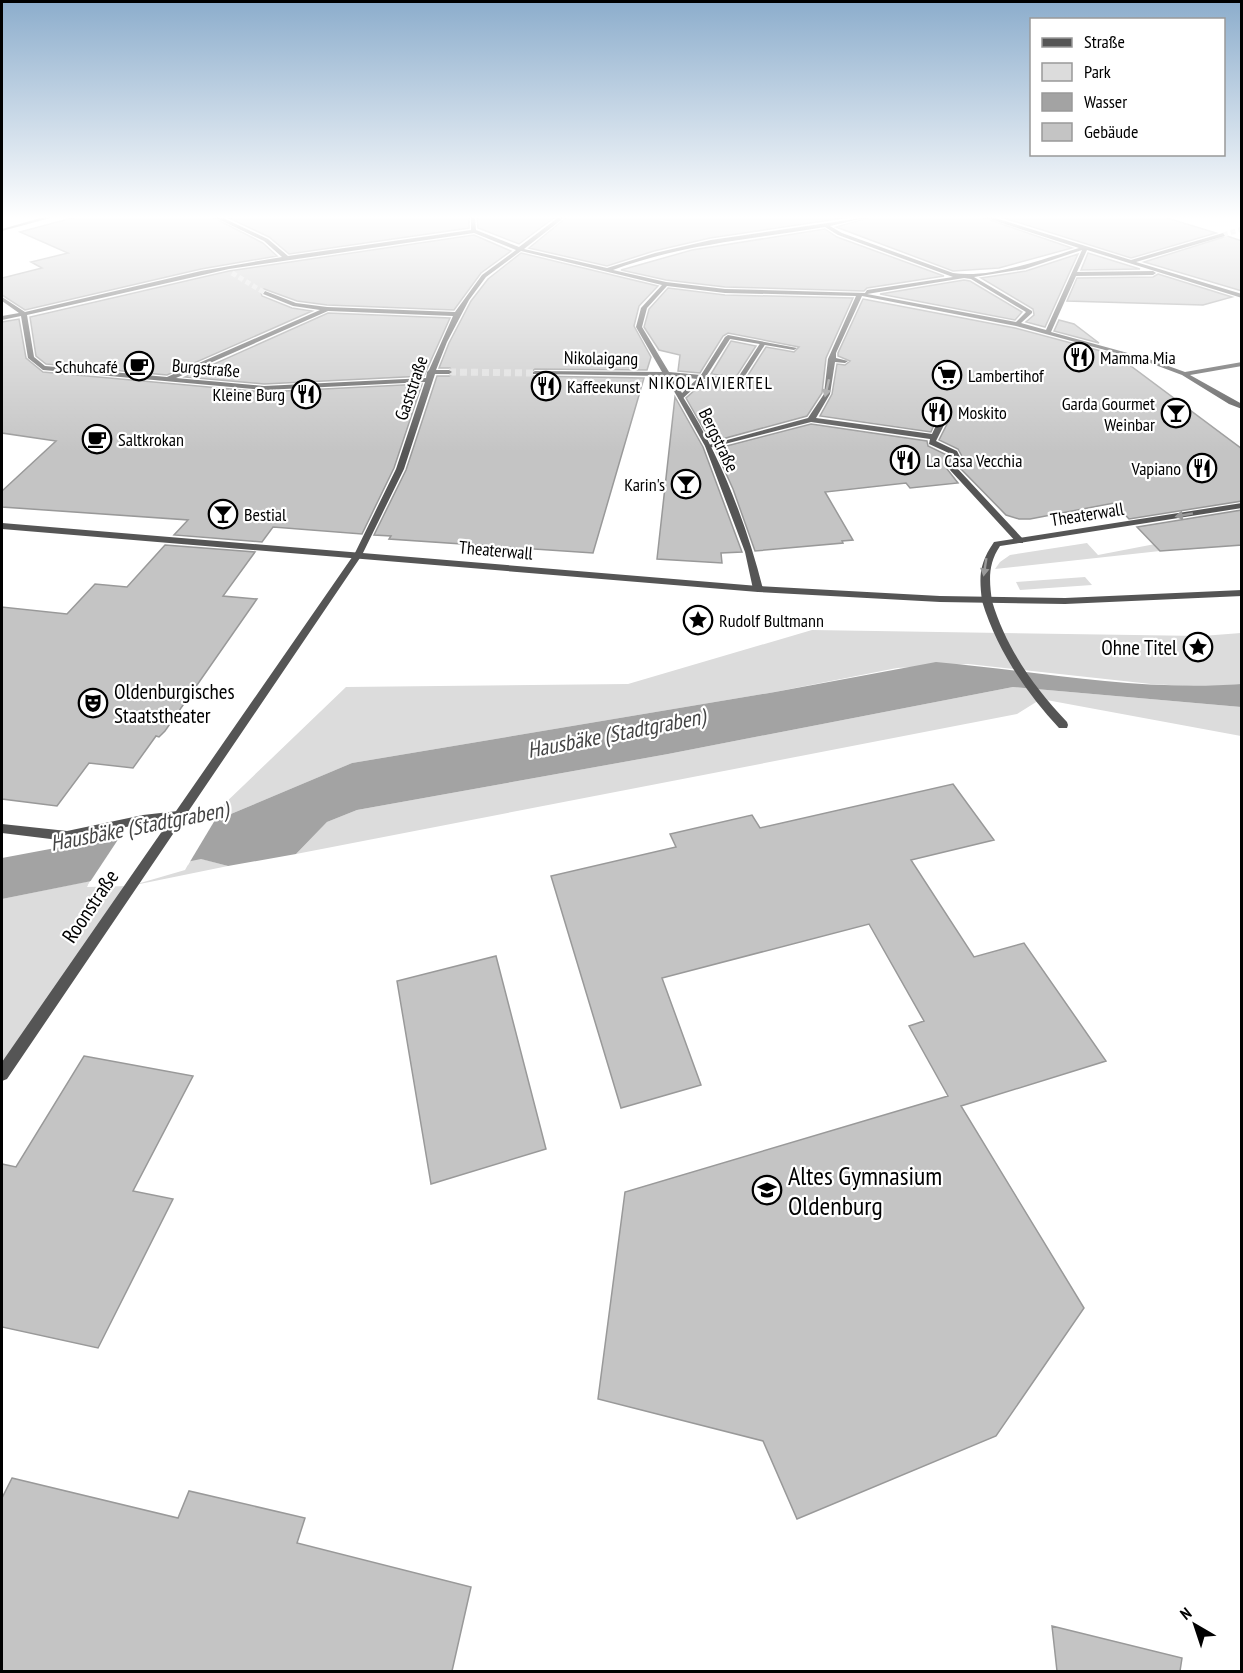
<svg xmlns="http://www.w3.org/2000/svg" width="1243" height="1673" viewBox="0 0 1243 1673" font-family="'PT Sans Narrow',sans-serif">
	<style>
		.green { fill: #dcdcdc }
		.water { fill: #a3a3a3 }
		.pier { fill: #fff }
		.building { fill: #c4c4c4; stroke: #999; stroke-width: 1.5 }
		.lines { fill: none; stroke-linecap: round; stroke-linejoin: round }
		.pedestrian-tunnel-far1 { stroke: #d9d9d9; stroke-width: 5; stroke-dasharray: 5 3; stroke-linecap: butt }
		.pedestrian-tunnel { stroke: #d9d9d9; stroke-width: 7; stroke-dasharray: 7 4; stroke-linecap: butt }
		.service { fill: #555; fill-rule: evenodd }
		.pedestrian { fill: #555; fill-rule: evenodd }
		.minor { fill: #555; fill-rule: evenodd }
		.tertiary { fill: #555; fill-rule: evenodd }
		.oneway { fill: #999 }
		.labels { text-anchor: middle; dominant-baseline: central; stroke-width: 4.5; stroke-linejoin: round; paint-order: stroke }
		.far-poi-label { font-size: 18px; fill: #000; stroke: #fff; text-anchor: start }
		.far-street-label { font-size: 18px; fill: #000; stroke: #fff }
		.far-neighbourhood-label { font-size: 18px; letter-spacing: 1.5px; fill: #000; stroke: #fff }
		.poi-label { font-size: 21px; fill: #000; stroke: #fff; text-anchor: end }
		.street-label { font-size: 21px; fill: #000; stroke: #fff }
		.water-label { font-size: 22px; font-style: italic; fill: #444; stroke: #fff }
		.near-poi-label { font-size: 26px; fill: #000; stroke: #fff; text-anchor: start }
	</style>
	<rect width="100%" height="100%" fill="#fff"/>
	<path class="green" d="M1238,528L1204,546L1206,548L1182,550L1176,544L1155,545L1160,551L995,569L1000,562L1010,555L1087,543L1098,555Z
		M1085,577L1092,585L1020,590L1016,582Z
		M812,630L1202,636L1241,633V684L1205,687L1151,684L968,664L897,668L775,692L352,763L226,816L202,859L228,866L130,886L2,1074V899L90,881L87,887L130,886L185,870L220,808L346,687L628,684Z
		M1013,687L1241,707V736L1041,699L1017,714L296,854L327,822L357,810L668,754Z"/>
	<path class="water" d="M936,662C1037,671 1140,692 1241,684V707L1013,687L668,754L357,810L327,822L296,854L228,866L201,859L2,899V858L226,816L352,763L775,692Z"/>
	<path class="pier" d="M218,815L188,865L88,885L123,832Z"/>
	<path class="building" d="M76,217H212L263,243L277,256L201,269L25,310L2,295V278L42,268L31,262L68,253L20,232Z
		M227,217H469V228L289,254L269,237Z
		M477,217H555L519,244L478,228Z
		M567,217H850L710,238L654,251L607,266L529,248Z
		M871,217H981L1072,248L999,268L953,271L836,227Z
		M1001,217H1164L1216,233L1131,258Z
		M825,229L837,237L944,276L867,288L864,291L725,287L666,280L621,270L692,250Z
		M474,235L511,251L481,273L454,310L327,305L297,301L264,289L261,293L262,296L292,308L312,311L167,375L46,364L36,356L30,317L229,271Z
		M1227,236L1242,241V291L1144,262Z
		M521,253L658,286L639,306L634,326L651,357L647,370L535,369L531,372L533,376L644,378L593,553L389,539L391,536L374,535L406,470L437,376H449L454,373L450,368H439L449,343L471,301L488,279Z
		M1088,253L1140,269L1081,270Z
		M1078,254L1045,327L1026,322L1034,315L1033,309L981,278L1026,271Z
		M1158,274L1232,297L1203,305L1067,301L1077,278L1153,277Z
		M964,280L970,281L1022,312L1015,320L880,294Z
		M668,288L725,295L853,298L826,358L822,393L807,416L711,442L686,398L705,381L743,383L766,347L794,352L799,347L728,333L723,336L700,373L678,371L680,355L659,350L644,327L649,309Z
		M863,299L1015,328L1116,355L1242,449V501L1129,519L1114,503L1030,519H1019L1006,515L960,468L963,458L958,449L939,440L949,420L946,415L938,416L931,432L820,416L832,394L837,364L845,365L850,361L838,356V353Z
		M328,313L450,318L424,376L264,384L185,377Z
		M19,319L26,358L43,372L264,392L422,384L394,468L362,534L273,527L262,542L174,535L188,520L2,507V491L56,441L2,433V322Z
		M1059,320L1074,324L1099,343L1054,331Z
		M731,341L756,346L736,377L711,374Z
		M675,397L703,447L742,552L721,553L722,563L657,559Z
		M811,424L927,441L928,446L949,456L951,459L947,469L958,483L910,488L906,483L825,492L853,540L842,541L843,543L755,551L733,489L715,449Z
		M1242,510V545L1160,551L1137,527Z
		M165,545L255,552L223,596L257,599L165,731L159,737L156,736L133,768L89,763L57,806L2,799V607L67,614L95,584L127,587Z
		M953,784L994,840L911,860L974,957L1024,943L1106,1061L961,1106L1084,1308L996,1436L797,1519L763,1441L598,1399L625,1192L948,1096L909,1026L924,1021L869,924L662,978L701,1085L621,1108L551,876L676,847L670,834L752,815L760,828Z
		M496,956L546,1149L431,1184L397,981Z
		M84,1056L193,1076L133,1191L173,1199L98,1348L2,1327V1164L16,1167Z
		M12,1478L178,1518L189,1491L305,1518L297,1543L471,1587L452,1671H2V1498Z
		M1052,1626L1182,1658L1180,1671H1057Z"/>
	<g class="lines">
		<path class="pedestrian-tunnel-far1" d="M1223,235L1242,229
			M232,273L265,293"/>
		<path class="pedestrian-tunnel" d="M449,372L535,373"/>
		<path class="service" d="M761,342L766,343L741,382L711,379L710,378L713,376L737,379Z
			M987,598L992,601C1006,648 1034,687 1067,722L1068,725L1067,728H1059C1025,691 997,650 982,601Z
			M178,811L184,815L182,818L143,823L67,841L2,833V824L67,831L143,815Z"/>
		<path class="pedestrian" d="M44,217H54L2,231V229Z
			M214,217H221L268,239L288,256L471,230V217H475L476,230L519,247L559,217H565L524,249L607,268L655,253L711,240L869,217L830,226L842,233L953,273C989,279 1044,259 1079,248L983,217H992L1131,260L1223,233L1225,236L1136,262L1242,294V298L1087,250L1077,272L1153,271L1156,273L1153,275L1076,276L1051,332L1146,358L1185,372L1242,362V366L1190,375L1242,404V409L1229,404L1182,375L1142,360L1016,326L862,296L836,353V358L848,361L845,363L835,362L830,394L816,418L932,434L940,417H946L947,419L936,441L957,451L961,459L957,468L1023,539V543H1017L950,470L949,468L953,459L951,454L929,444L930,439L811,422L709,448L705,446L808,418L824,394L828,359L856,296L725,293L667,286L647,308L642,327L669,372L701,375L725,337L728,335L797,348L794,350L730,339L707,375L715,377V379H704L681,400L678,398L665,376L533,374V372L535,371L662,372L636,327L641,308L662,285L521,251L486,277L469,300L447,342L436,370H449L452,372L449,374H435L404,469L362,555L358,558L354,555L396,469L425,382L264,390L43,370L28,358L21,316L2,320V316L19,313L2,301V297L25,312L201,271L282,257L264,241ZM825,227L838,235L953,277L867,290L865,293L725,289L666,282L613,270C682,244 753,239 825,227ZM474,233L516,250L482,275L455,312L327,307L296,303L265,291L263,294L293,306L320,310L167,377L45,366L34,357L27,315L229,269ZM1082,250L1046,330L1021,323L1032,313V311L974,277L1025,269ZM964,278L971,279L1026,312L1016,322L867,294ZM328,311L453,316L429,370L427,372L426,378L264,386L176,378ZM672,376L697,379L682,393Z"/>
		<path class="minor" d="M679,397H683C720,455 746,522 763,589L761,591L758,592L753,589L745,552L705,446L678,398Z
			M1242,503V508L1000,546C988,564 989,580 992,601L987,604L982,601C979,576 979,564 994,542Z
			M358,552L362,555L7,1079L2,1081V1062L355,553Z"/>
		<path class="tertiary" d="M2,523L758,586L940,596L1065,598L1242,590V596L1065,604L940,602L758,592L2,529Z"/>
	</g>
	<defs><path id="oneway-solid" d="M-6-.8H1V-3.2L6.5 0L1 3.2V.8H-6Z" transform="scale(1.5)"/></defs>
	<g class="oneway">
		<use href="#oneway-solid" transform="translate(827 388) rotate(103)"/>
		<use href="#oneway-solid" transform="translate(1184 515) rotate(170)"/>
		<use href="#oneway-solid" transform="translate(985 567) rotate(99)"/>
	</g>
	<linearGradient id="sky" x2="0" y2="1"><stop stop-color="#8cadcc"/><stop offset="0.48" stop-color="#fff"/><stop offset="1" stop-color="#fff" stop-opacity="0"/></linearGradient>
	<rect width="1243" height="452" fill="url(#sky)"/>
	<defs>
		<g id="restaurant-ring" transform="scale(1.5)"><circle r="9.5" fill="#fff" stroke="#000" stroke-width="1.5"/><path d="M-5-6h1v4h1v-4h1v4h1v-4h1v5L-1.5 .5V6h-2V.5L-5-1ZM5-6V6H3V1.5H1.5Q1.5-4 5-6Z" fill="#000"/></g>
		<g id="cafe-ring" transform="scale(1.5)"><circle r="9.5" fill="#fff" stroke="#000" stroke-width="1.5"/><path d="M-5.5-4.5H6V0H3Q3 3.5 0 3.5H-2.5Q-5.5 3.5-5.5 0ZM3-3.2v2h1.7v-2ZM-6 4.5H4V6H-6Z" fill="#000"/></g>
		<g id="supermarket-ring" transform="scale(1.5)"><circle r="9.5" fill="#fff" stroke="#000" stroke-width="1.5"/><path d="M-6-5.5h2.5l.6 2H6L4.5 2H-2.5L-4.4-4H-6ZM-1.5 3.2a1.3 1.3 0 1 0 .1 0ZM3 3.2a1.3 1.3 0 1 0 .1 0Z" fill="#000"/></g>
		<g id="bar-ring" transform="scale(1.5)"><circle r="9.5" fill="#fff" stroke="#000" stroke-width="1.5"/><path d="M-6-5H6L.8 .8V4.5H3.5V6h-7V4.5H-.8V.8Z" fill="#000"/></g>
		<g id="sight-ring" transform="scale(1.5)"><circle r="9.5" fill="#fff" stroke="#000" stroke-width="1.5"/><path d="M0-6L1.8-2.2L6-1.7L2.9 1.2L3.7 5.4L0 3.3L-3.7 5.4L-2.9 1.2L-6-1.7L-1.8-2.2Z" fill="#000"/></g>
		<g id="theatre-ring" transform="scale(1.5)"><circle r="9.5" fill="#fff" stroke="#000" stroke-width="1.5"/><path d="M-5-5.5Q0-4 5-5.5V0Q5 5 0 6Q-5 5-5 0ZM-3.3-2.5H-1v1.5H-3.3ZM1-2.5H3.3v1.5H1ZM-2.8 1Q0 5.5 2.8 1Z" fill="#000"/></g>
		<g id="school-ring" transform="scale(1.5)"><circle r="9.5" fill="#fff" stroke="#000" stroke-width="1.5"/><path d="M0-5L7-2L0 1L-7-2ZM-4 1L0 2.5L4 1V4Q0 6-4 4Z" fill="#000"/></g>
	</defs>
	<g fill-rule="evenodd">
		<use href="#restaurant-ring" x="1079" y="357"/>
		<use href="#cafe-ring" x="139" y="366"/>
		<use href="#supermarket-ring" x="947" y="375"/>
		<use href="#restaurant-ring" x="546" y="386"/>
		<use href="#restaurant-ring" x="306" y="394"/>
		<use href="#restaurant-ring" x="937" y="412"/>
		<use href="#bar-ring" x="1176" y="413"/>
		<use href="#cafe-ring" x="97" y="439"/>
		<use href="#restaurant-ring" x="905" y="460"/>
		<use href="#restaurant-ring" x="1202" y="468"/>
		<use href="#bar-ring" x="686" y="484"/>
		<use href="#bar-ring" x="223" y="514"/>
		<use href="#sight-ring" x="698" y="620"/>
		<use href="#sight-ring" x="1198" y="647"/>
		<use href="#theatre-ring" x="93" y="703"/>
		<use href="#school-ring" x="767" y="1190"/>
	</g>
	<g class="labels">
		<g class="far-poi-label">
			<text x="1100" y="357">Mamma Mia</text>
			<text x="118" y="366" text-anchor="end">Schuhcafé</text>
			<text x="968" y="375">Lambertihof</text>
			<text x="567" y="386">Kaffeekunst</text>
			<text x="285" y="394" text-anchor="end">Kleine Burg</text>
			<text x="1155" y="403" text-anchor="end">Garda Gourmet<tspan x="1155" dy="21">Weinbar</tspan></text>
			<text x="958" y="412">Moskito</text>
			<text x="118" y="439">Saltkrokan</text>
			<text x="926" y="460">La Casa Vecchia</text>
			<text x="1181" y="468" text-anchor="end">Vapiano</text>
			<text x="665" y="484" text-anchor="end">Karin's</text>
			<text x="244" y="514">Bestial</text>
			<text x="719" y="620">Rudolf Bultmann</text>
		</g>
		<g class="far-street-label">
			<text transform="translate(601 358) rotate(1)">Nikolaigang</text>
			<text transform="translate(206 368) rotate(5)">Burgstraße</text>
			<text transform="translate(411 388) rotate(-71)">Gaststraße</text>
			<text transform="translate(719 440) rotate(64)">Bergstraße</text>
			<text transform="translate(1087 514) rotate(-9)">Theaterwall</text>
			<text transform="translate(496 550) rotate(5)">Theaterwall</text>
		</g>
		<g class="far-neighbourhood-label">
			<text x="711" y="382">NIKOLAIVIERTEL</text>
		</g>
		<g class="poi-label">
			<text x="1177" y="647">Ohne Titel</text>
			<text x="114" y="691" text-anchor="start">Oldenburgisches<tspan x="114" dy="24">Staatstheater</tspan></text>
		</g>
		<g class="street-label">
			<text transform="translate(90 906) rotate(-56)">Roonstraße</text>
		</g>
		<g class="water-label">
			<text transform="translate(616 733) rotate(-11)">Hausbäke (Stadtgraben)</text>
			<text transform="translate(139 826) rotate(-11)">Hausbäke (Stadtgraben)</text>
		</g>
		<g class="near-poi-label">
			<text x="788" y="1175">Altes Gymnasium<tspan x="788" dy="30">Oldenburg</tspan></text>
		</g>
	</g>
	<rect width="1243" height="1673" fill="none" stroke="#000000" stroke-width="6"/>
	<rect x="1030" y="18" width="195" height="138" fill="#ffffff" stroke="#999999" stroke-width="1.5"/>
	<rect x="1042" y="38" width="30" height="9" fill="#555555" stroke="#999999" stroke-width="1.5"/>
	<text x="1084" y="48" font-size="18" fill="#000000">Straße</text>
	<rect x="1042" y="63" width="30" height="18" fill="#dcdcdc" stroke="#999999" stroke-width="1.5"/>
	<text x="1084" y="78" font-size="18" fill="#000000">Park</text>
	<rect x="1042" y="93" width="30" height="18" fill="#a3a3a3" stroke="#999999" stroke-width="1.5"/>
	<text x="1084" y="108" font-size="18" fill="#000000">Wasser</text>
	<rect x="1042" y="123" width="30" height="18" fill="#c4c4c4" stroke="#999999" stroke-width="1.5"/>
	<text x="1084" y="138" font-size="18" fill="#000000">Gebäude</text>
	<g transform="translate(1195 1625) rotate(321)" stroke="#ffffff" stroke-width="4.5" paint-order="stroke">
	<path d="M0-4.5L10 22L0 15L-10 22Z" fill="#000000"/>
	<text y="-9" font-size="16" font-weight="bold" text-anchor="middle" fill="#000000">N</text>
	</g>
</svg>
